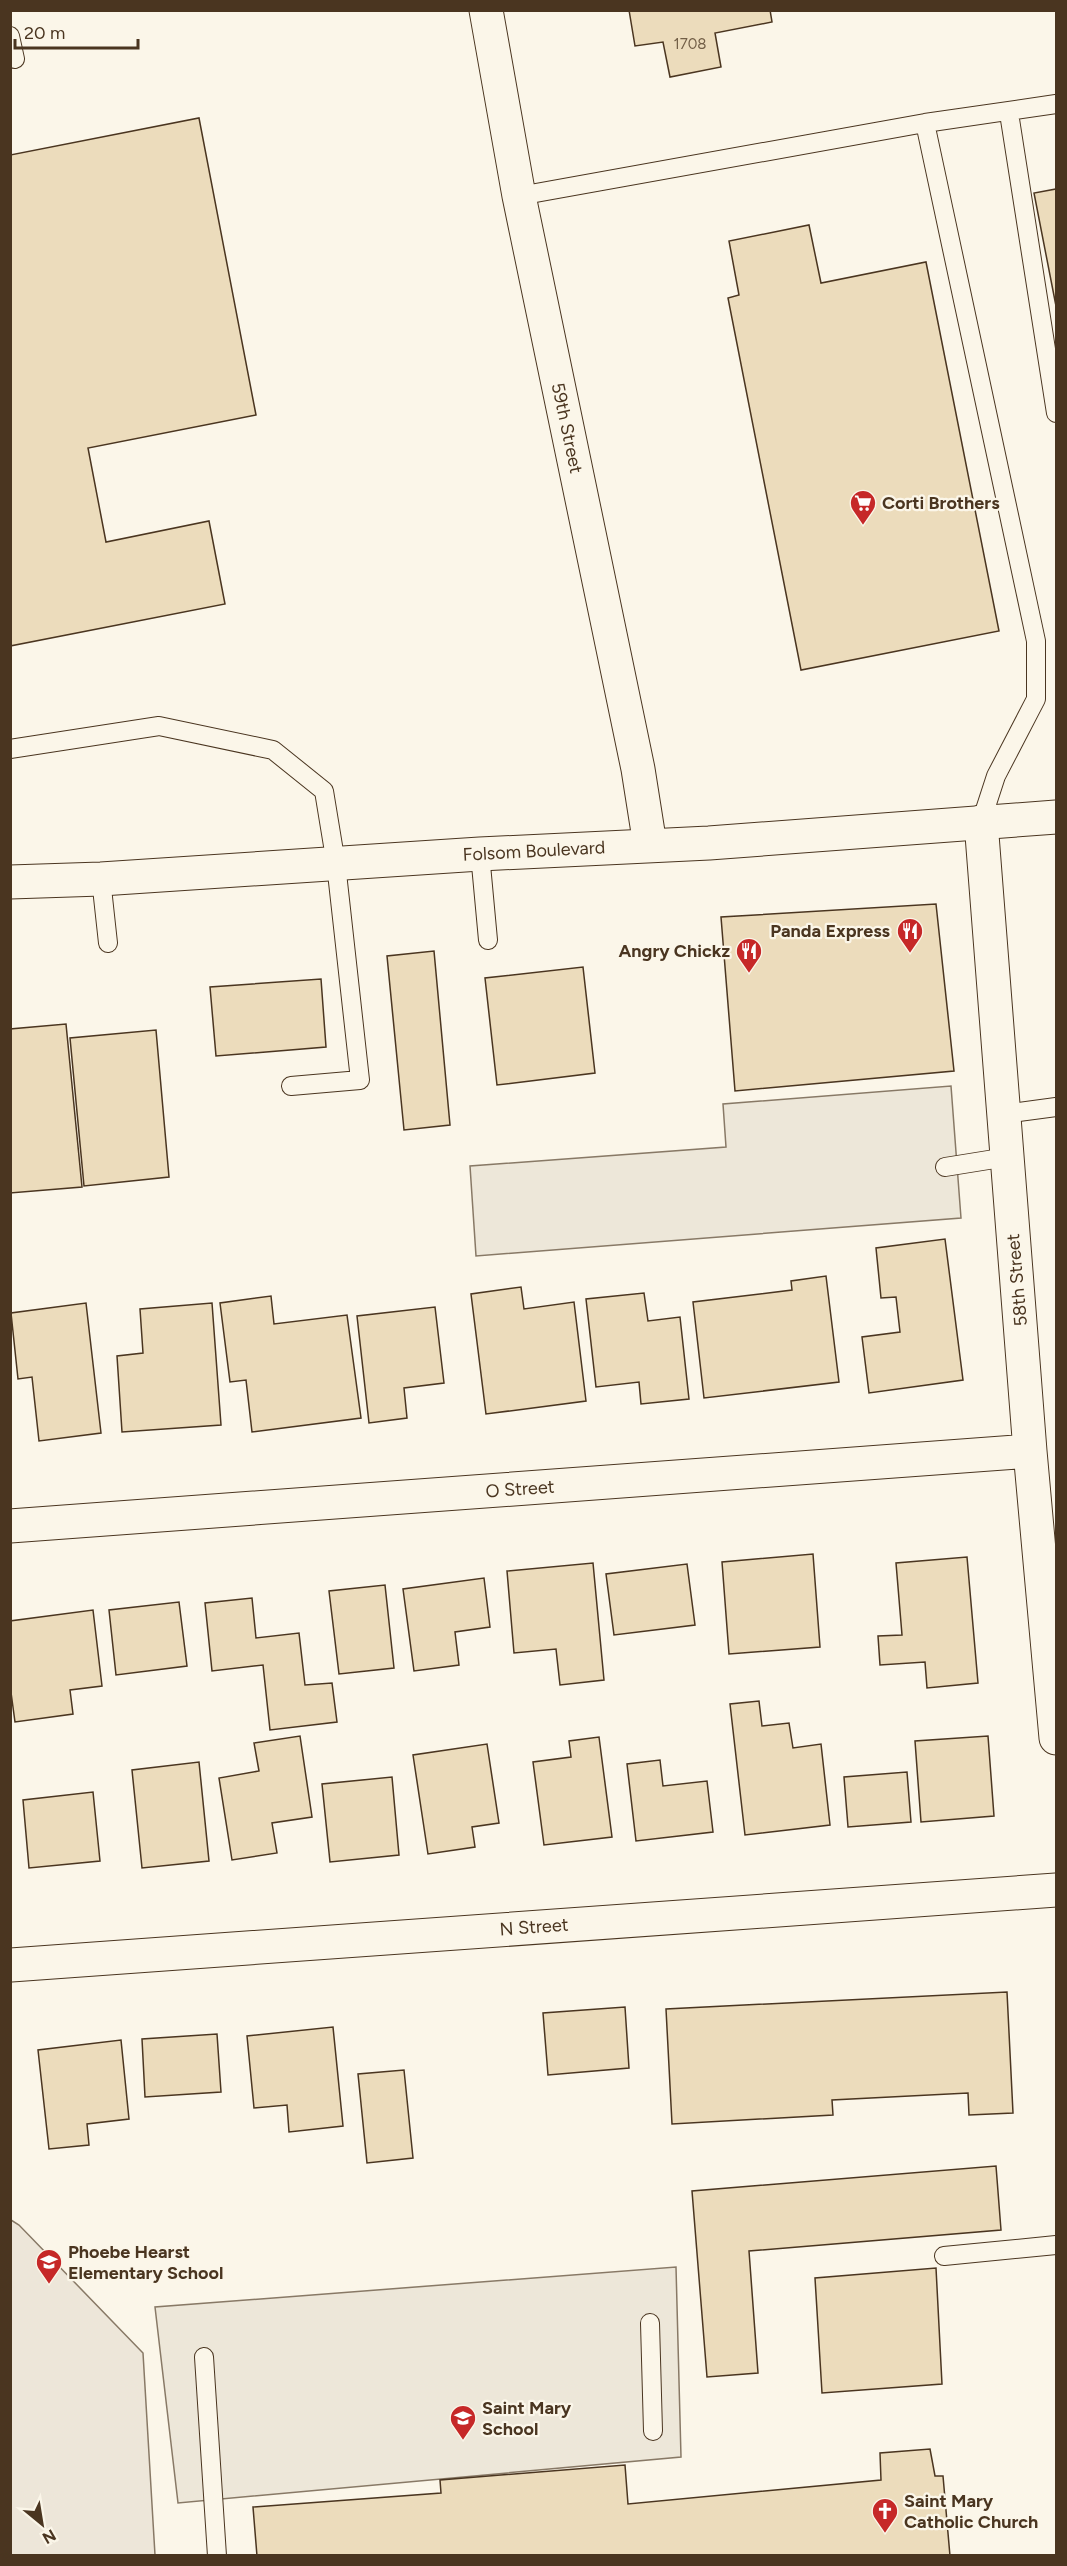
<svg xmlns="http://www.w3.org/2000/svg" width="1067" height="2566" viewBox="0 0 1067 2566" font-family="Figtree,sans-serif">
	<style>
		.green { fill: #ede6d9; stroke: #887966; stroke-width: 1.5 }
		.parking { fill: #ede7d9; stroke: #887966; stroke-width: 1.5 }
		.building { fill: #ecdcbc; stroke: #4a3520; stroke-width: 1.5 }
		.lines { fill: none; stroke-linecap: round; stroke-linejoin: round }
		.lane-casing { stroke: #4a3520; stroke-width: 20 }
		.street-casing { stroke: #4a3520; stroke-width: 35 }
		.secondary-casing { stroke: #4a3520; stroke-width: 35 }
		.primary-casing { stroke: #4a3520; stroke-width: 35 }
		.lane { stroke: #fbf6e9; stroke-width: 18 }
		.street { stroke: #fbf6e9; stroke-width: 33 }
		.secondary { stroke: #fbf6e9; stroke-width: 33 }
		.primary { stroke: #fbf6e9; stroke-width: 33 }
		.labels { text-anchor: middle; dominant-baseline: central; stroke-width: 4.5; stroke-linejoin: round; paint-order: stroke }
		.number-label { font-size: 15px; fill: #725f47 }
		.street-label { font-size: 18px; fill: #4a3520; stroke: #fbf6e9 }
		.poi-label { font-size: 18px; font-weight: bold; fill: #4a3520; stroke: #fbf6e9; text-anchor: start }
	</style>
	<rect width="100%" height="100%" fill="#fbf6e9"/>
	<path class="green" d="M11,2220L19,2225L143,2353L155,2555H11Z"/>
	<path class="parking" d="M951,1086L961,1218L476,1256L470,1166L726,1147L723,1104Z
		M676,2267L681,2457L178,2503L155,2307Z"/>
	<path class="building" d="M629,10H770L772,22L715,33L721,67L670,77L663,42L635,46Z
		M199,118L256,415L88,448L106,542L209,521L225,604L10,646V155Z
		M1056,189V306L1034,193Z
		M809,225L821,283L926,262L999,631L801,670L728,298L739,295L729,241Z
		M936,904L954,1071L735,1091L721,917Z
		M434,951L450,1125L404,1130L387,956Z
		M583,967L595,1073L497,1085L485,978Z
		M321,979L326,1047L216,1056L210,987Z
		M66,1024L82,1187L10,1193V1029Z
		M156,1030L169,1177L84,1186L70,1038Z
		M945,1239L963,1380L869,1393L862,1337L900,1332L896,1297L881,1298L876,1248Z
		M826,1276L839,1382L704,1398L693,1302L792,1290L791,1281Z
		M521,1287L524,1309L574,1302L586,1401L486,1414L471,1294Z
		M644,1293L648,1321L680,1317L689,1399L641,1404L639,1382L596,1387L586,1299Z
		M271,1296L274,1324L347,1315L361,1418L252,1432L246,1380L230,1382L220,1303Z
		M86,1303L101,1433L39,1441L32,1377L18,1379L11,1313Z
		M212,1303L221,1425L122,1432L117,1356L143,1353L140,1309Z
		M435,1307L444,1383L404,1388L407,1418L369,1423L357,1316Z
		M813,1554L820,1647L729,1654L722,1562Z
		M967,1557L978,1683L927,1688L925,1662L880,1665L878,1636L902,1635L896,1563Z
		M593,1563L604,1680L560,1685L556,1649L514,1653L507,1571Z
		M687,1564L695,1625L614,1635L606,1574Z
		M484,1578L490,1627L455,1632L459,1665L414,1671L403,1589Z
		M385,1585L394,1668L339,1674L329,1591Z
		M252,1598L256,1638L299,1633L305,1685L332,1683L337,1722L270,1730L263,1665L212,1671L205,1603Z
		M179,1602L187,1666L116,1675L109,1610Z
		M93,1610L102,1686L70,1690L73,1714L15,1722L10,1685V1621Z
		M759,1701L762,1726L789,1723L793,1748L821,1744L830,1825L745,1835L730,1704Z
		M300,1736L312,1817L272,1823L277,1853L232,1860L219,1778L259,1771L254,1743Z
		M988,1736L994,1816L921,1822L915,1741Z
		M599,1737L612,1837L544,1845L533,1762L571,1757L569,1741Z
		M487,1744L499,1823L472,1827L475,1847L428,1854L413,1755Z
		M660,1760L663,1786L707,1781L713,1832L636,1841L627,1764Z
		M199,1762L209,1861L142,1868L132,1770Z
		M907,1772L911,1822L848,1827L844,1777Z
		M392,1777L399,1855L330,1862L322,1784Z
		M93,1792L100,1861L29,1868L23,1800Z
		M1007,1992L1013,2113L969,2115L968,2093L832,2100L833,2115L672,2124L666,2009Z
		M625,2007L629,2068L548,2075L543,2013Z
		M333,2027L343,2126L289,2132L287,2105L254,2108L247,2036Z
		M217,2034L221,2092L145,2097L142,2039Z
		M121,2040L129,2119L87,2124L89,2145L49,2149L38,2050Z
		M404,2070L413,2158L367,2163L358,2074Z
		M996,2166L1001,2230L749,2251L758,2373L707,2377L692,2191Z
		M936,2268L942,2384L822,2393L815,2278Z
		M930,2449L935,2476H943L950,2556H257L253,2507L441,2493L440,2480L625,2465L628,2504L881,2480L880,2453Z"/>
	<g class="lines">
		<g class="lane-casing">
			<path id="lane" d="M10,36L15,59
				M1009,113L1056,413
				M925,123L1036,641V699L996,776L981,822
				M519,196L925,123L1056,104
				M10,749L159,726L273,750L324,791L336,864L360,1080L291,1086
				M480,854L488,940
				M101,879L108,943
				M1004,1114L1056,1107
				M945,1167L1007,1157
				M944,2256L1056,2245
				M650,2323L653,2431
				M204,2357L217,2556"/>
		</g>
		<g class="street-casing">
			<path id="street" d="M981,822L1030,1451L1056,1738
				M10,1526L1030,1451
				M11,1965L1056,1890"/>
		</g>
		<g class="secondary-casing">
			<path id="secondary" d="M486,10L519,196L638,769L650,845"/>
		</g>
		<g class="primary-casing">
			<path id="primary" d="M10,882L101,879L480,854L709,843L1056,817"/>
		</g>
		<use href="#lane" class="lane"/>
		<use href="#street" class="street"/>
		<use href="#secondary" class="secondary"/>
		<use href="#primary" class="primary"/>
	</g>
	<defs>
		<g id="supermarket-pin" transform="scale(1.35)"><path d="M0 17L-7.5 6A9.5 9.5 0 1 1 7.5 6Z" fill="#c62828" stroke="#fbf6e9"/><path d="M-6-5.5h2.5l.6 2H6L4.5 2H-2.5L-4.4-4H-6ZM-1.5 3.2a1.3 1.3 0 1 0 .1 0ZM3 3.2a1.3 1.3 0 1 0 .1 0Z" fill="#fff"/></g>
		<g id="restaurant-pin" transform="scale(1.35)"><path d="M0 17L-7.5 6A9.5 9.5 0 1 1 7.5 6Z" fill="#c62828" stroke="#fbf6e9"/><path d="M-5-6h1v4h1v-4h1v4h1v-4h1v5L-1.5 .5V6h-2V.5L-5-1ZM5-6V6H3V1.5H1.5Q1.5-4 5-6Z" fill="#fff"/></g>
		<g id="school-pin" transform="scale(1.35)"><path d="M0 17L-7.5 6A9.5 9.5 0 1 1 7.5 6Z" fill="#c62828" stroke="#fbf6e9"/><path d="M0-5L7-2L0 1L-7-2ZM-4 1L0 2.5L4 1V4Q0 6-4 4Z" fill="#fff"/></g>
		<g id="church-pin" transform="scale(1.35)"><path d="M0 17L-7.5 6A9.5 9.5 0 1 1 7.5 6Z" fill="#c62828" stroke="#fbf6e9"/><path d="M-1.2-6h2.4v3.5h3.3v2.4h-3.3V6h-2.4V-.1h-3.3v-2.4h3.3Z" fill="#fff"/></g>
	</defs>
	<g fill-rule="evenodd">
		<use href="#supermarket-pin" x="863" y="503"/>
		<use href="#restaurant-pin" x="910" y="931"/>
		<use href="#restaurant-pin" x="749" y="951"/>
		<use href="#school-pin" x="49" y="2262"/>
		<use href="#school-pin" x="463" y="2418"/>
		<use href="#church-pin" x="885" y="2511"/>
	</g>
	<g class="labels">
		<g class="number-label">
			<text x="690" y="44">1708</text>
		</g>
		<g class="street-label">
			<text transform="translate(567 428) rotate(78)">59th Street</text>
			<text transform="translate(534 851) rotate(-3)">Folsom Boulevard</text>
			<text transform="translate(1017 1280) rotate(-95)">58th Street</text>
			<text transform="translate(520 1489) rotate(-4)">O Street</text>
			<text transform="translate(534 1927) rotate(-4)">N Street</text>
		</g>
		<g class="poi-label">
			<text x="882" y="503">Corti Brothers</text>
			<text x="890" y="931" text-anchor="end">Panda Express</text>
			<text x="730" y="951" text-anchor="end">Angry Chickz</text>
			<text x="68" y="2252">Phoebe Hearst<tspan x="68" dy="21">Elementary School</tspan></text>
			<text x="482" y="2408">Saint Mary<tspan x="482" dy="21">School</tspan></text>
			<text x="904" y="2501">Saint Mary<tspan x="904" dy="21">Catholic Church</tspan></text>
		</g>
	</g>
	<rect width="1067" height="2566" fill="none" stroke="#4a3520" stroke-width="24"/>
	<g transform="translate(42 2524) rotate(150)" stroke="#fbf6e9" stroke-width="4.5" paint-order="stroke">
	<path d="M0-4.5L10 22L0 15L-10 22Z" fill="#4a3520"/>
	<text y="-9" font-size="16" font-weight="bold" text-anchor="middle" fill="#4a3520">N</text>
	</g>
	<path d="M15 39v9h123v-9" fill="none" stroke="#4a3520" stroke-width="3"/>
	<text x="24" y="39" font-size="18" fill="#4a3520" stroke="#fbf6e9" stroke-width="4.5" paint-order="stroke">20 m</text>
</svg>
